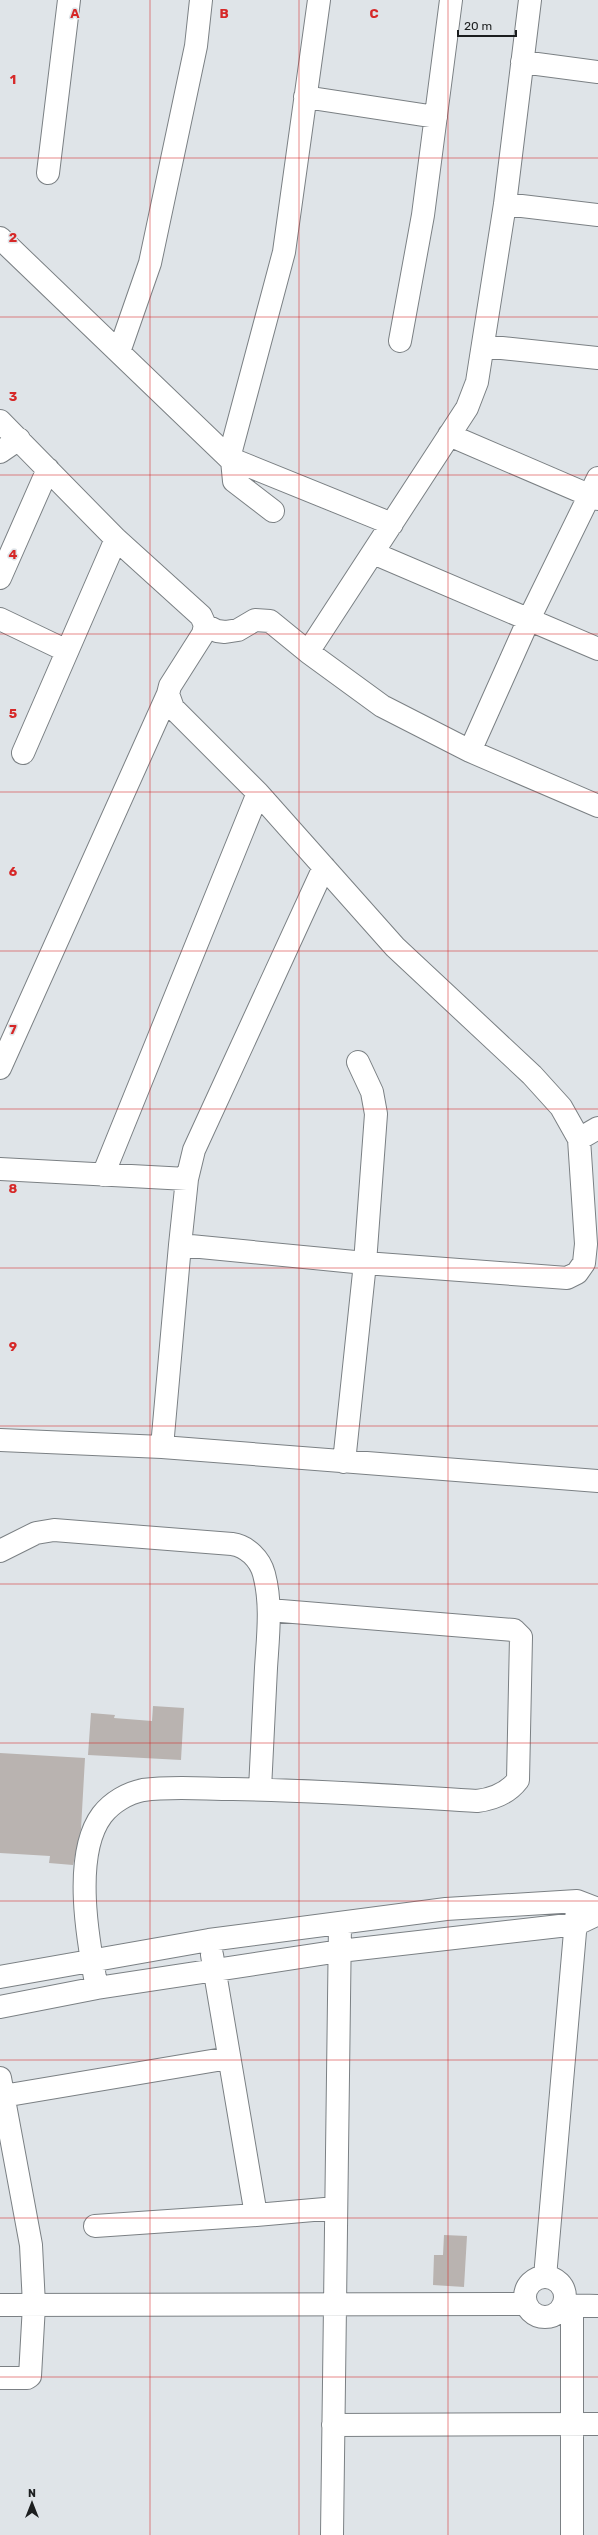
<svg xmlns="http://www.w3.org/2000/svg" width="598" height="2535" viewBox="0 0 598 2535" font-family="Rubik,sans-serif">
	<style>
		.building { fill: #b9b3b0 }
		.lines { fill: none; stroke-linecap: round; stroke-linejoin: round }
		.minor-casing { stroke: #7b8084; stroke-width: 24 }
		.minor { stroke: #fff; stroke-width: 22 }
		.grid { fill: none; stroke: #d62828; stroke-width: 1; stroke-opacity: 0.55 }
		.grid-label { font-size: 13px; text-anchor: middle; font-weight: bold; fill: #d62828; stroke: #dfe4e8; stroke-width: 3; stroke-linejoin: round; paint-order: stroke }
	</style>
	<rect width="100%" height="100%" fill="#dfe4e8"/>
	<path class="building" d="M153,1706L184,1708L181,1760L88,1755L91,1713L115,1715L114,1718L152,1721Z
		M0,1753L85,1758L81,1829L73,1865L49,1863L50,1856L0,1853Z
		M444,2235L467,2236L464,2287L433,2285L434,2255H443Z"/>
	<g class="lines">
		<g class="minor-casing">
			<path id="minor" d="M522,62L598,72
				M305,97L436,117
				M48,173L69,0
				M505,204L598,215
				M0,238L229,458L284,252L319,0
				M400,341L423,215L451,0
				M483,346L598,358
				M119,352L150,263L196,46L201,0
				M0,421L116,539L201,616L205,625L203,634L170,686L168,694L173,708L258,793L395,947L532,1075L561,1107L579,1139L586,1244L584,1263L577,1273L567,1278L365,1263L344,1462
				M449,435L598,499
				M0,452L19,439
				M229,458L392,524
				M232,460L234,481L273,511
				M373,553L598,649
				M0,578L48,469
				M0,619L67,651
				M205,625L217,631L225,632L238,630L255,620L270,621L308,652L382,706L470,751L598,806
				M308,652L467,408L477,382L505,204L530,0
				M470,751L529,619L598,478
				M23,753L116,539
				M324,867L194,1150L187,1179L180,1245L365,1263L376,1114L372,1092L358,1062
				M0,1068L168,694
				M579,1139L598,1128
				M0,1169L187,1179
				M103,1175L258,793
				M0,1440L162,1447L598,1481
				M162,1447L180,1245
				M0,1551L36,1533L54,1530L232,1544C247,1546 260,1559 264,1574C272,1604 268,1636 266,1668C264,1708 262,1749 260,1789
				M212,1955L256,2215L336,2208
				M0,1977L209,1940L446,1909L577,1901L598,1909
				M97,1988C88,1942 72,1855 102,1815C112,1802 128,1793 143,1790C172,1786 204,1789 233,1789C315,1790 396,1796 477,1801C494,1799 508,1793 518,1780L521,1637L514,1630L269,1610
				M0,2007L97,1988L340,1951L577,1924L598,1914
				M0,2078L31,2245L34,2305L30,2376L27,2378H0
				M3,2096L229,2058
				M95,2226L256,2215
				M525 2297a20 20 0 1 1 40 0a20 20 0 1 1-40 0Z
				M545,2277L577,1909
				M0,2305L526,2304
				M564,2305L598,2306
				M572,2305V2535
				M333,2425L598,2424
				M332,2535L340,1923"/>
		</g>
		<use href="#minor" class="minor"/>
	</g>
	<path class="grid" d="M150,0V2535M299,0V2535M448,0V2535M0,158H598M0,317H598M0,475H598M0,634H598M0,792H598M0,951H598M0,1109H598M0,1268H598M0,1426H598M0,1584H598M0,1743H598M0,1901H598M0,2060H598M0,2218H598M0,2377H598"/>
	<g class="grid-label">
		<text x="75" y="18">A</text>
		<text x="224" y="18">B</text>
		<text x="374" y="18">C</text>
		<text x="13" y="84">1</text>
		<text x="13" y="242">2</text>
		<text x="13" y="401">3</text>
		<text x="13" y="559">4</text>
		<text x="13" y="718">5</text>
		<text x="13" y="876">6</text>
		<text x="13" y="1034">7</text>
		<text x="13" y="1193">8</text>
		<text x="13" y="1351">9</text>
	</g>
	<g transform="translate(32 2503)" stroke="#dfe4e8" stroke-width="3" paint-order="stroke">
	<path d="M0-3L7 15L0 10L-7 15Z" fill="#1c1e1f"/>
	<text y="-6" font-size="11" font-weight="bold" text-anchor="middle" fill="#1c1e1f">N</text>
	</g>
	<path d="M458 30v6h58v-6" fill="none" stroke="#1c1e1f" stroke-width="2"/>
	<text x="464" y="30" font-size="12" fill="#1c1e1f" stroke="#dfe4e8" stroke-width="3" paint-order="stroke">20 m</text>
</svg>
